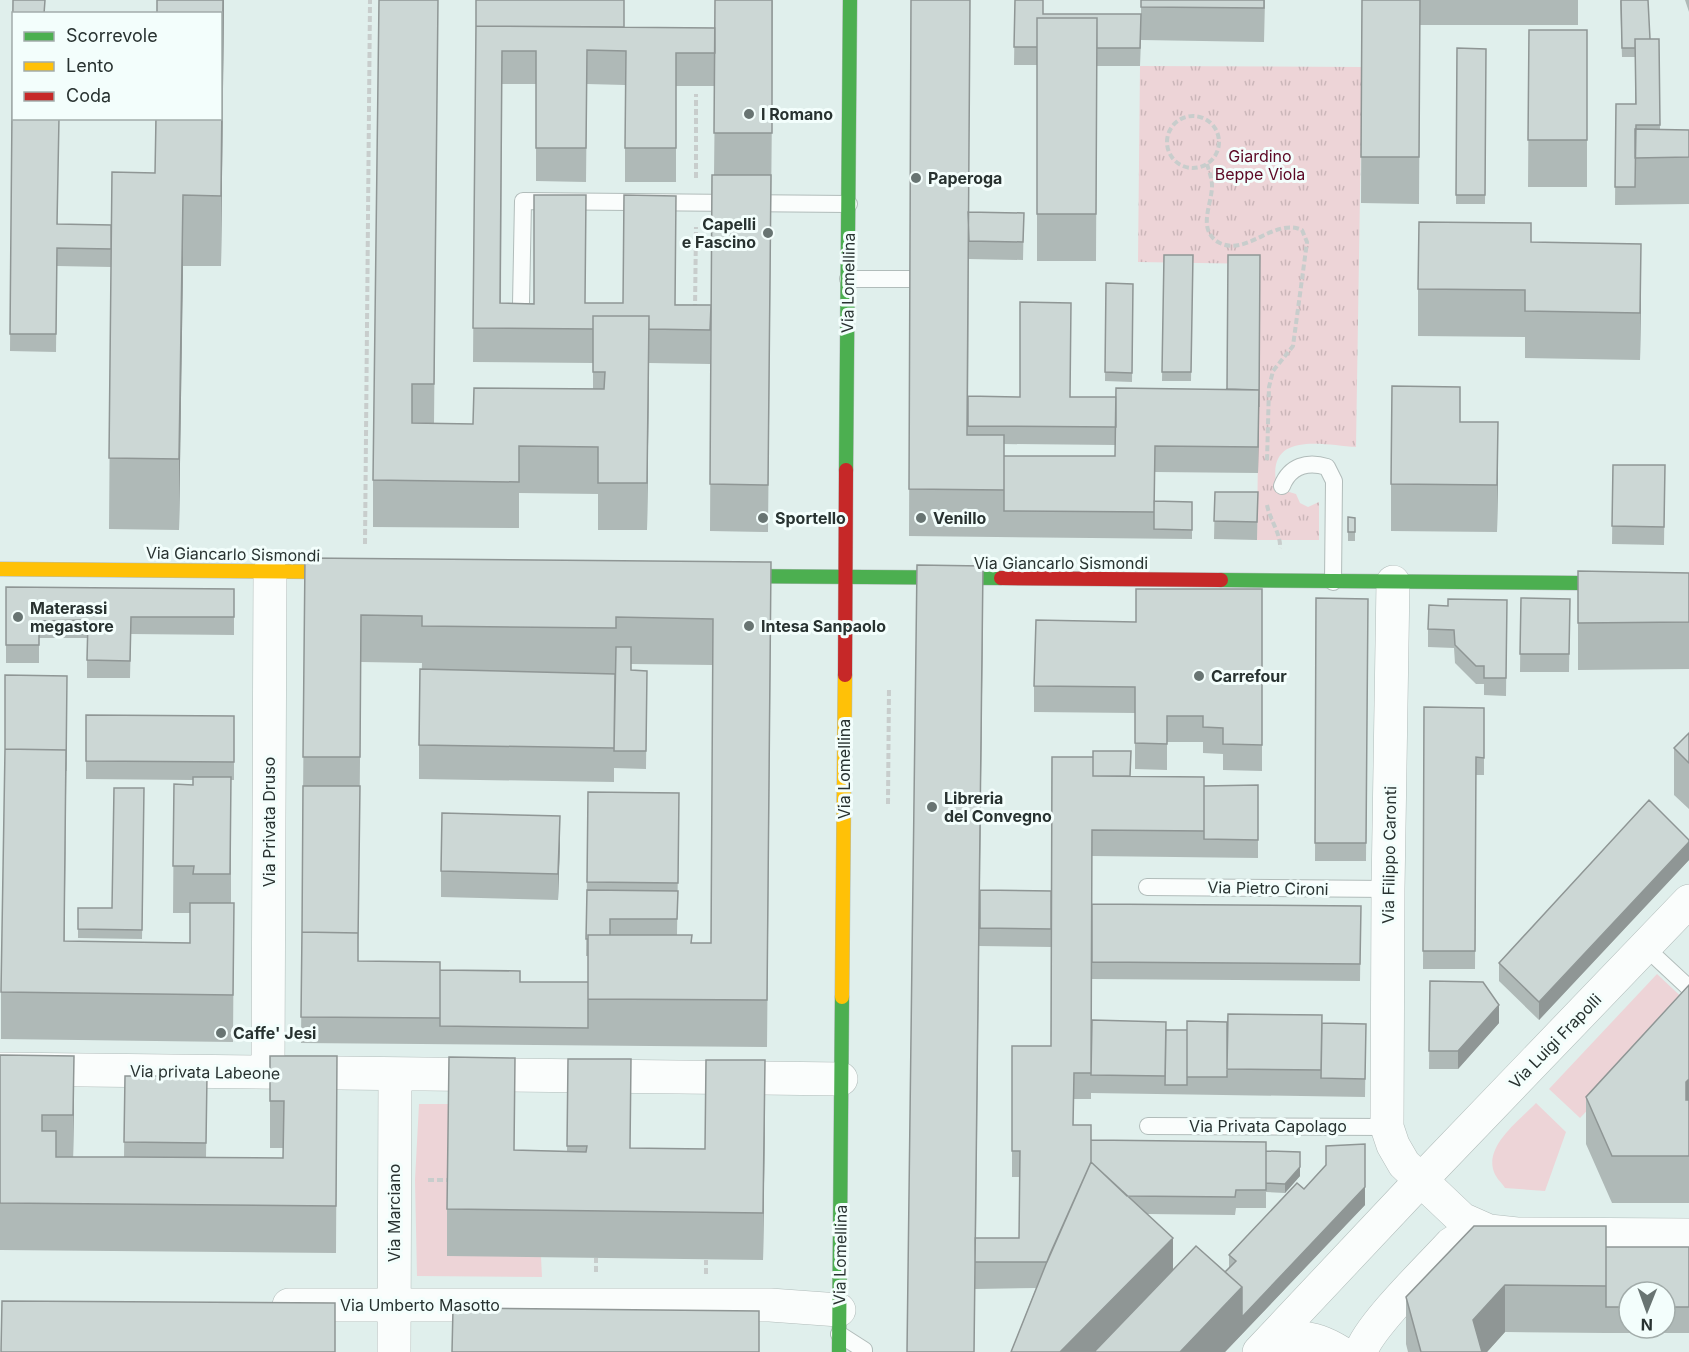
<svg xmlns="http://www.w3.org/2000/svg" width="1689" height="1352" viewBox="0 0 1689 1352" font-family="Inter,sans-serif">
	<style>
		.grass { fill: #edd4d7 }
		.park { fill: url(#park-tufts) }
		.lines { fill: none; stroke-linecap: round; stroke-linejoin: round }
		.lane-casing { stroke: #b1bcba; stroke-width: 18 }
		.street-casing { stroke: #b1bcba; stroke-width: 34 }
		.fast-casing { stroke: #b1bcba; stroke-width: 15 }
		.slow-casing { stroke: #b1bcba; stroke-width: 15 }
		.jam-casing { stroke: #b1bcba; stroke-width: 15 }
		.path { stroke: #c8cdcc; stroke-width: 4; stroke-dasharray: 6 3; stroke-linecap: butt }
		.lane { stroke: #fafdfc; stroke-width: 16 }
		.street { stroke: #fafdfc; stroke-width: 33 }
		.fast { stroke: #4caf50; stroke-width: 14 }
		.slow { stroke: #ffc107; stroke-width: 14 }
		.jam { stroke: #c62828; stroke-width: 14 }
		.wall { fill: #afb9b7; fill-rule: evenodd }
		.shaded-wall { fill: #8f9695 }
		.building { fill: #ccd7d5; stroke: #8f9695; stroke-width: 1.5 }
		.poi-dot { fill: #687472; stroke: #f3fefc; stroke-width: 2 }
		.labels { text-anchor: middle; dominant-baseline: central; stroke-width: 6; stroke-linejoin: round; paint-order: stroke }
		.poi-label { font-size: 16px; font-weight: bold; fill: #283230; stroke: #f3fefc; text-anchor: start }
		.park-label { font-size: 16px; fill: #5c0824; stroke: #f3fefc }
		.street-label { font-size: 16px; fill: #283230; stroke: #f3fefc }
	</style>
	<defs>
		<pattern id="park-tufts" width="24" height="20" patternUnits="userSpaceOnUse" patternTransform="scale(1.5)"><rect width="24" height="20" fill="#edd4d7"/><path d="M3 7l-1-3M5 7V3M7 7l1-3M15 17l-1-3M17 17v-4M19 17l1-3" fill="none" stroke="#cbb6b9"/></pattern>
	</defs>
	<rect width="100%" height="100%" fill="#e0efec"/>
	<path class="grass" d="M1657,974L1689,1004L1580,1118L1549,1089Z
		M1536,1103L1566,1132L1545,1191L1505,1188C1502,1183 1496,1178 1494,1172C1484,1146 1520,1120 1536,1103Z
		M419,1104H449L541,1257L542,1277L417,1276L415,1180Z"/>
	<path class="park" d="M1140,66L1362,67L1356,447C1324,445 1268,431 1276,482L1286,491L1296,494L1300,503L1308,507L1319,502V540H1257L1260,264L1138,262Z"/>
	<g class="lines">
		<g class="lane-casing">
			<path id="lane" d="M848,279H910
				M521,304L523,201L849,204
				M1282,486C1290,466 1307,461 1327,467L1334,481L1333,582
				M1147,887L1388,889
				M1645,947L1689,988
				M1148,1126L1387,1127
				M839,1334L864,1350V1352"/>
		</g>
		<g class="street-casing">
			<path id="street" d="M1393,582L1388,889L1387,1127L1393,1145L1404,1164L1462,1219L1489,1231L1517,1234L1689,1235
				M0,1069L841,1079
				M268,1072L270,571
				M289,1305H770L839,1310
				M1262,1350C1292,1334 1311,1334 1340,1352
				M394,1352L395,1074
				M1259,1352L1421,1180L1689,901
				M1361,1352C1368,1327 1431,1266 1451,1244L1462,1237L1489,1231"/>
		</g>
		<g class="fast-casing">
			<path id="fast" d="M846,470L850,0
				M725,576L1001,578
				M1221,580L1689,584
				M839,1352L842,997"/>
		</g>
		<g class="slow-casing">
			<path id="slow" d="M0,569L349,572
				M842,997L845,675"/>
		</g>
		<g class="jam-casing">
			<path id="jam" d="M1001,578L1221,580
				M845,675L846,470"/>
		</g>
		<path class="path" d="M1167 142a26 26 0 1 1 52 0a26 26 0 1 1-52 0Z
			M1207,164C1209,171 1212,178 1212,186C1212,204 1197,229 1218,242C1246,258 1274,217 1302,230L1307,242L1293,346L1273,371L1269,387L1267,461
			M696,178V94
			M695,310L696,227
			M1267,505C1270,520 1281,534 1280,548
			M365,544L370,0
			M888,804L889,687
			M428,1180H448
			M596,1272V1258
			M706,1274V1260"/>
		<use href="#lane" class="lane"/>
		<use href="#street" class="street"/>
		<use href="#fast" class="fast"/>
		<use href="#slow" class="slow"/>
		<use href="#jam" class="jam"/>
	</g>
	<path class="wall" d="M13,0L14,14L58,224L111,225L155,173L157,0H224L221,266H183L179,530L109,529L111,267L57,266L56,352L10,351Z
		M438,0L434,424H473L593,389V363L473,362L476,0L624,27L715,28L773,0L768,532L710,531L712,175H714L715,86H676V182H625V85L587,84L586,182L536,181V84H502L501,303H585L711,305L710,364L649,363L647,530H598V494L519,493V528L373,527V480Z
		M911,0L969,212L1024,213L1023,260L969,259V237L968,419L1070,397L1259,416L1258,473L1155,472L1154,512L1192,502V539L909,536ZM1004,444L1116,445L1115,456H1004Z
		M1015,0L1043,14H1141V0H1265L1264,42L1141,40L1140,66H1097L1096,261H1037V65H1014Z
		M1362,0H1578V25H1420L1419,204L1361,203Z
		M1620,0L1650,39H1659L1660,130H1689V204L1615,205L1616,104H1635V57H1622Z
		M1685,0H1689V12Z
		M1529,30H1587V187H1528Z
		M1457,48L1486,49L1485,204H1456Z
		M1531,242L1641,291L1640,360L1525,358V337L1418,336V289Z
		M1164,255H1193L1191,381H1162Z
		M1106,283L1133,284L1132,382L1105,381Z
		M1460,422L1498,469L1497,532L1391,531V484Z
		M1613,465H1665L1664,545L1612,544Z
		M1215,492H1258L1257,540L1214,539Z
		M1348,517L1355,518V541H1348Z
		M305,558L771,609L767,1047L301,1043ZM361,662L422,663L419,745V779L614,782V768L646,769L647,671L631,670V664L713,665L711,943H692L677,935L679,793L588,792L586,956H588V982H520L440,970L358,961Z
		M917,565L983,566L980,890L1051,891L1052,757H1093V751H1131L1130,776L1204,777V786L1258,785V858L1092,856V904L1361,906L1360,981L1092,979V938L1091,1067L1092,1020L1166,1022V1030H1187V1021L1227,1022L1228,1014L1322,1015V1023L1366,1024L1365,1097L1091,1093V1080V1099H1074L1073,1125H1091V1140L1266,1142V1155V1151L1300,1152V1176L1285,1193L1266,1192V1208H1236L1235,1215L1147,1214L1173,1238V1270L1196,1246L1225,1272L1229,1268V1255L1297,1183L1304,1189L1326,1165V1146L1365,1144V1205L1225,1352H1094L1109,1336L1094,1352H1011L1036,1288L975,1289L974,1352H907ZM1051,930V1046H1012V1177H1020L1019,1238H976L979,946L1051,947Z
		M1578,571L1689,573V669L1578,670Z
		M6,587L234,589V635L131,634L130,678H87V638H39V663H6Z
		M1262,589V771L1223,770V754L1203,753V742H1167V770L1135,769V713L1034,712V686L1136,622Z
		M1316,598L1368,599L1366,861H1315Z
		M1521,598L1570,599L1569,672H1520Z
		M1507,600L1506,696L1484,695V684H1476L1455,663L1454,648L1428,647V629L1448,606Z
		M1424,707L1484,708V775H1476L1475,969H1423Z
		M86,715L234,716V780H231V903H234L233,1042L1,1039V992L64,941L190,943V913H173L174,784L193,785V780L86,779Z
		M1689,733V809L1674,795V748Z
		M144,788L142,939L78,938V908H112Z
		M1689,840V860L1539,1020L1499,981V963Z
		M560,842L558,900L441,897V871Z
		M1430,981L1499,1023L1458,1069H1429Z
		M1689,985V1203H1612L1586,1144V1097Z
		M0,1055L74,1056L73,1157H124L125,1076H207L206,1158H283V1148H270V1056H337L336,1253L0,1250Z
		M568,1059L630,1148L705,1149L765,1107L763,1260L447,1256V1209L515,1150L567,1151Z
		M1606,1247H1689V1333H1606V1330V1333L1505,1332L1487,1352H1408L1406,1344V1297ZM1629,1292H1665V1328H1629Z"/>
	<path class="shaded-wall" d="M223,0H224L221,266V196Z
		M183,195V266L179,530V459Z
		M1641,244V291L1640,360V313Z
		M1260,255L1259,416L1258,473V447Z
		M649,316V363L647,530V483Z
		M1498,422V469L1497,532V485Z
		M983,566V613L974,1352Z
		M67,676L66,797L64,988V941Z
		M560,816V842L558,900V874Z
		M1689,842V860L1539,1020V1002Z
		M1499,1005V1023L1458,1069V1051Z
		M74,1056V1102L73,1162V1115Z
		M765,1060V1107L763,1260V1213Z
		M1689,1079V1126L1686,1129V1082Z
		M1365,1144V1205L1225,1352H1180Z
		M1300,1152V1176L1285,1193V1184Z
		M1173,1238V1272L1094,1352H1060Z
		M1505,1285V1332L1487,1352H1473V1320Z"/>
	<path class="building" d="M13,0H45L44,14H14V118H59L57,224L111,225V249L57,248L56,334H10Z
		M157,0H223L221,196L183,195L179,459L109,458L112,172L155,173L156,118H220V14H157Z
		M379,0H438L434,384H412V423L473,424L474,388L604,389L605,372H593V316H649L647,483H598V447L519,446V482L373,480Z
		M476,0H624V27L476,26Z
		M715,0H772V133H714Z
		M911,0H970L967,435H1004V490L909,489Z
		M1015,0H1043V14H1141L1140,48H1097V18H1037V47H1014Z
		M1141,0H1264V8L1141,7Z
		M1362,0H1420L1419,157H1361Z
		M1621,0H1648L1650,39H1635V48H1622Z
		M1037,18H1097L1096,214H1037Z
		M476,26L715,28V53H676V148H625L626,51L587,50L586,148H536V51H502L500,303L534,304V195H586L585,303H623L624,195L676,196L675,305H711L710,330L649,329V316H593V329L473,328Z
		M1529,30H1587V140H1528Z
		M1635,39H1659L1660,125H1636L1635,187H1615L1616,104H1636Z
		M1457,48L1486,49L1485,195H1456Z
		M1635,129L1689,130V157L1635,158Z
		M712,175H771L768,485L710,484Z
		M968,212L1024,213L1023,242L969,241Z
		M1419,222L1531,223V242L1641,244L1640,313L1525,311V290L1418,289Z
		M1164,255H1193L1191,372H1162Z
		M1228,255H1260L1259,407V390L1227,389Z
		M1106,283L1133,284L1132,373L1105,372Z
		M1020,302L1071,303L1070,397H1116V427L968,426V396L1020,397Z
		M1392,386L1460,387V422H1498L1497,485L1391,484Z
		M1116,388L1259,390L1258,447L1155,446L1154,512L1004,511V456H1115Z
		M1613,465H1665L1664,527L1612,526Z
		M1215,492H1258L1257,522L1214,521Z
		M1154,501L1192,502V530L1154,529Z
		M1348,517L1355,518V532H1348Z
		M305,558L771,562L767,1000L588,999V935H692L691,943H711L713,619L616,617V628L422,626V616L361,615L360,757H303Z
		M917,565L983,566L974,1352H907Z
		M1578,571L1689,573V622L1578,623Z
		M6,587L234,589V617H131L130,661L87,660L88,620L39,621V645H6Z
		M1136,589H1262V745L1223,744V728L1203,727V716H1167V744L1135,743V687L1034,686L1036,620L1136,622Z
		M1316,598L1368,599L1366,843H1315Z
		M1521,598L1570,599L1569,654H1520Z
		M1448,599L1507,600L1506,678H1484V666H1476L1455,645L1454,630L1428,629L1429,605L1448,606Z
		M616,647H631V670L647,671L646,751H614Z
		M420,669L615,674L614,748L419,745Z
		M5,675L67,676L66,771V750L5,749Z
		M1424,707L1484,708V758L1476,757L1475,951H1423Z
		M86,715L234,716V762L86,761Z
		M1689,733V763L1674,748Z
		M5,749L66,750L64,941L190,943V903H234L233,995L1,992Z
		M1093,751H1131L1130,776H1093Z
		M1052,757H1093V776L1204,777V831L1092,830L1091,1073H1074L1073,1125H1091V1162L1047,1262H975V1238H1019L1020,1151H1012V1046H1051Z
		M193,777H231L230,874H193L194,866H173L174,784L193,785Z
		M1258,785V840L1204,839V786Z
		M303,786H360L358,941V933L302,932Z
		M114,788H144L142,930L78,929V908H112Z
		M588,792L679,793L678,883L587,882Z
		M1649,800L1689,840V842L1539,1002L1499,963Z
		M442,813L560,816L558,874L441,871Z
		M587,890L678,891L677,919H610V935H588V939H586Z
		M980,890L1051,891V929L980,928Z
		M1092,904L1361,906L1360,964L1092,962Z
		M302,932L358,933V961L440,962V1018L301,1017Z
		M440,970L520,971V982H588V1028L440,1026Z
		M1430,981L1483,982L1499,1005L1458,1051H1429Z
		M1689,985V1079L1686,1082V1100H1689V1156H1612L1586,1097Z
		M1228,1014L1322,1015L1321,1070L1227,1069Z
		M1092,1020L1166,1022L1165,1076L1091,1075Z
		M1187,1021L1227,1022V1077H1187Z
		M1322,1023L1366,1024L1365,1079L1321,1078Z
		M1166,1030H1187V1085H1165Z
		M0,1055L74,1056L73,1115H42V1131H56V1157H126L283,1158L284,1101H270V1056H337L336,1206L0,1203Z
		M449,1057L515,1058L514,1150L586,1152L587,1146H567L568,1059H631L630,1148L705,1149L706,1060H765L763,1213L447,1209Z
		M125,1076H207L206,1143L124,1142Z
		M1091,1140L1266,1142V1190H1236L1235,1197L1127,1196L1091,1162Z
		M1365,1144V1187L1242,1317V1287L1225,1272L1236,1261L1229,1255L1297,1183L1304,1189L1326,1165V1146Z
		M1266,1151L1300,1152V1167L1285,1184L1266,1183Z
		M1091,1162L1173,1238L1060,1352H1011L1050,1254Z
		M1474,1226H1606V1286L1505,1285L1473,1320L1482,1352H1421L1406,1297Z
		M1196,1246L1242,1287L1180,1352H1094Z
		M1606,1247H1689V1307H1665V1292H1629V1307H1606Z
		M2,1301L335,1303V1352H1Z
		M453,1308L759,1311V1352H452Z"/>
	<g class="poi-dot">
		<circle cx="749" cy="114" r="6"/>
		<circle cx="916" cy="178" r="6"/>
		<circle cx="768" cy="233" r="6"/>
		<circle cx="763" cy="518" r="6"/>
		<circle cx="921" cy="518" r="6"/>
		<circle cx="18" cy="617" r="6"/>
		<circle cx="749" cy="626" r="6"/>
		<circle cx="1199" cy="676" r="6"/>
		<circle cx="932" cy="807" r="6"/>
		<circle cx="221" cy="1033" r="6"/>
	</g>
	<g class="labels">
		<g class="poi-label">
			<text x="761" y="114">I Romano</text>
			<text x="928" y="178">Paperoga</text>
			<text x="756" y="224" text-anchor="end">Capelli<tspan x="756" dy="18">e Fascino</tspan></text>
			<text x="775" y="518">Sportello</text>
			<text x="933" y="518">Venillo</text>
			<text x="30" y="608">Materassi<tspan x="30" dy="18">megastore</tspan></text>
			<text x="761" y="626">Intesa Sanpaolo</text>
			<text x="1211" y="676">Carrefour</text>
			<text x="944" y="798">Libreria<tspan x="944" dy="18">del Convegno</tspan></text>
			<text x="233" y="1033">Caffe' Jesi</text>
		</g>
		<g class="park-label">
			<text x="1260" y="156">Giardino<tspan x="1260" dy="18">Beppe Viola</tspan></text>
		</g>
		<g class="street-label">
			<text transform="translate(848 283) rotate(-89)">Via Lomellina</text>
			<text transform="translate(233 554) rotate(1)">Via Giancarlo Sismondi</text>
			<text x="1061" y="563">Via Giancarlo Sismondi</text>
			<text transform="translate(844 769) rotate(-90)">Via Lomellina</text>
			<text transform="translate(269 822) rotate(-90)">Via Privata Druso</text>
			<text transform="translate(1389 855) rotate(-89)">Via Filippo Caronti</text>
			<text transform="translate(1268 888) rotate(1)">Via Pietro Cironi</text>
			<text transform="translate(1555 1041) rotate(-46)">Via Luigi Frapolli</text>
			<text transform="translate(205 1072) rotate(1)">Via privata Labeone</text>
			<text x="1268" y="1126">Via Privata Capolago</text>
			<text transform="translate(394 1213) rotate(-90)">Via Marciano</text>
			<text transform="translate(840 1255) rotate(-89)">Via Lomellina</text>
			<text x="420" y="1305">Via Umberto Masotto</text>
		</g>
	</g>
	<rect x="12" y="12" width="210" height="108" fill="#f3fefc" stroke="#a2acaa" stroke-width="1.5"/>
	<rect x="24" y="32" width="30" height="9" fill="#4caf50" stroke="#a2acaa" stroke-width="1.5"/>
	<text x="66" y="42" font-size="18" fill="#283230">Scorrevole</text>
	<rect x="24" y="62" width="30" height="9" fill="#ffc107" stroke="#a2acaa" stroke-width="1.5"/>
	<text x="66" y="72" font-size="18" fill="#283230">Lento</text>
	<rect x="24" y="92" width="30" height="9" fill="#c62828" stroke="#a2acaa" stroke-width="1.5"/>
	<text x="66" y="102" font-size="18" fill="#283230">Coda</text>
	<g transform="translate(1647 1310) rotate(181)"><circle r="28" fill="#f3fefc" stroke="#a2acaa" stroke-width="1.5"/>
	<path d="M0-4.5L10 22L0 15L-10 22Z" fill="#687472"/>
	<text y="-9" font-size="16" font-weight="bold" text-anchor="middle" fill="#283230">N</text>
	</g>
</svg>
